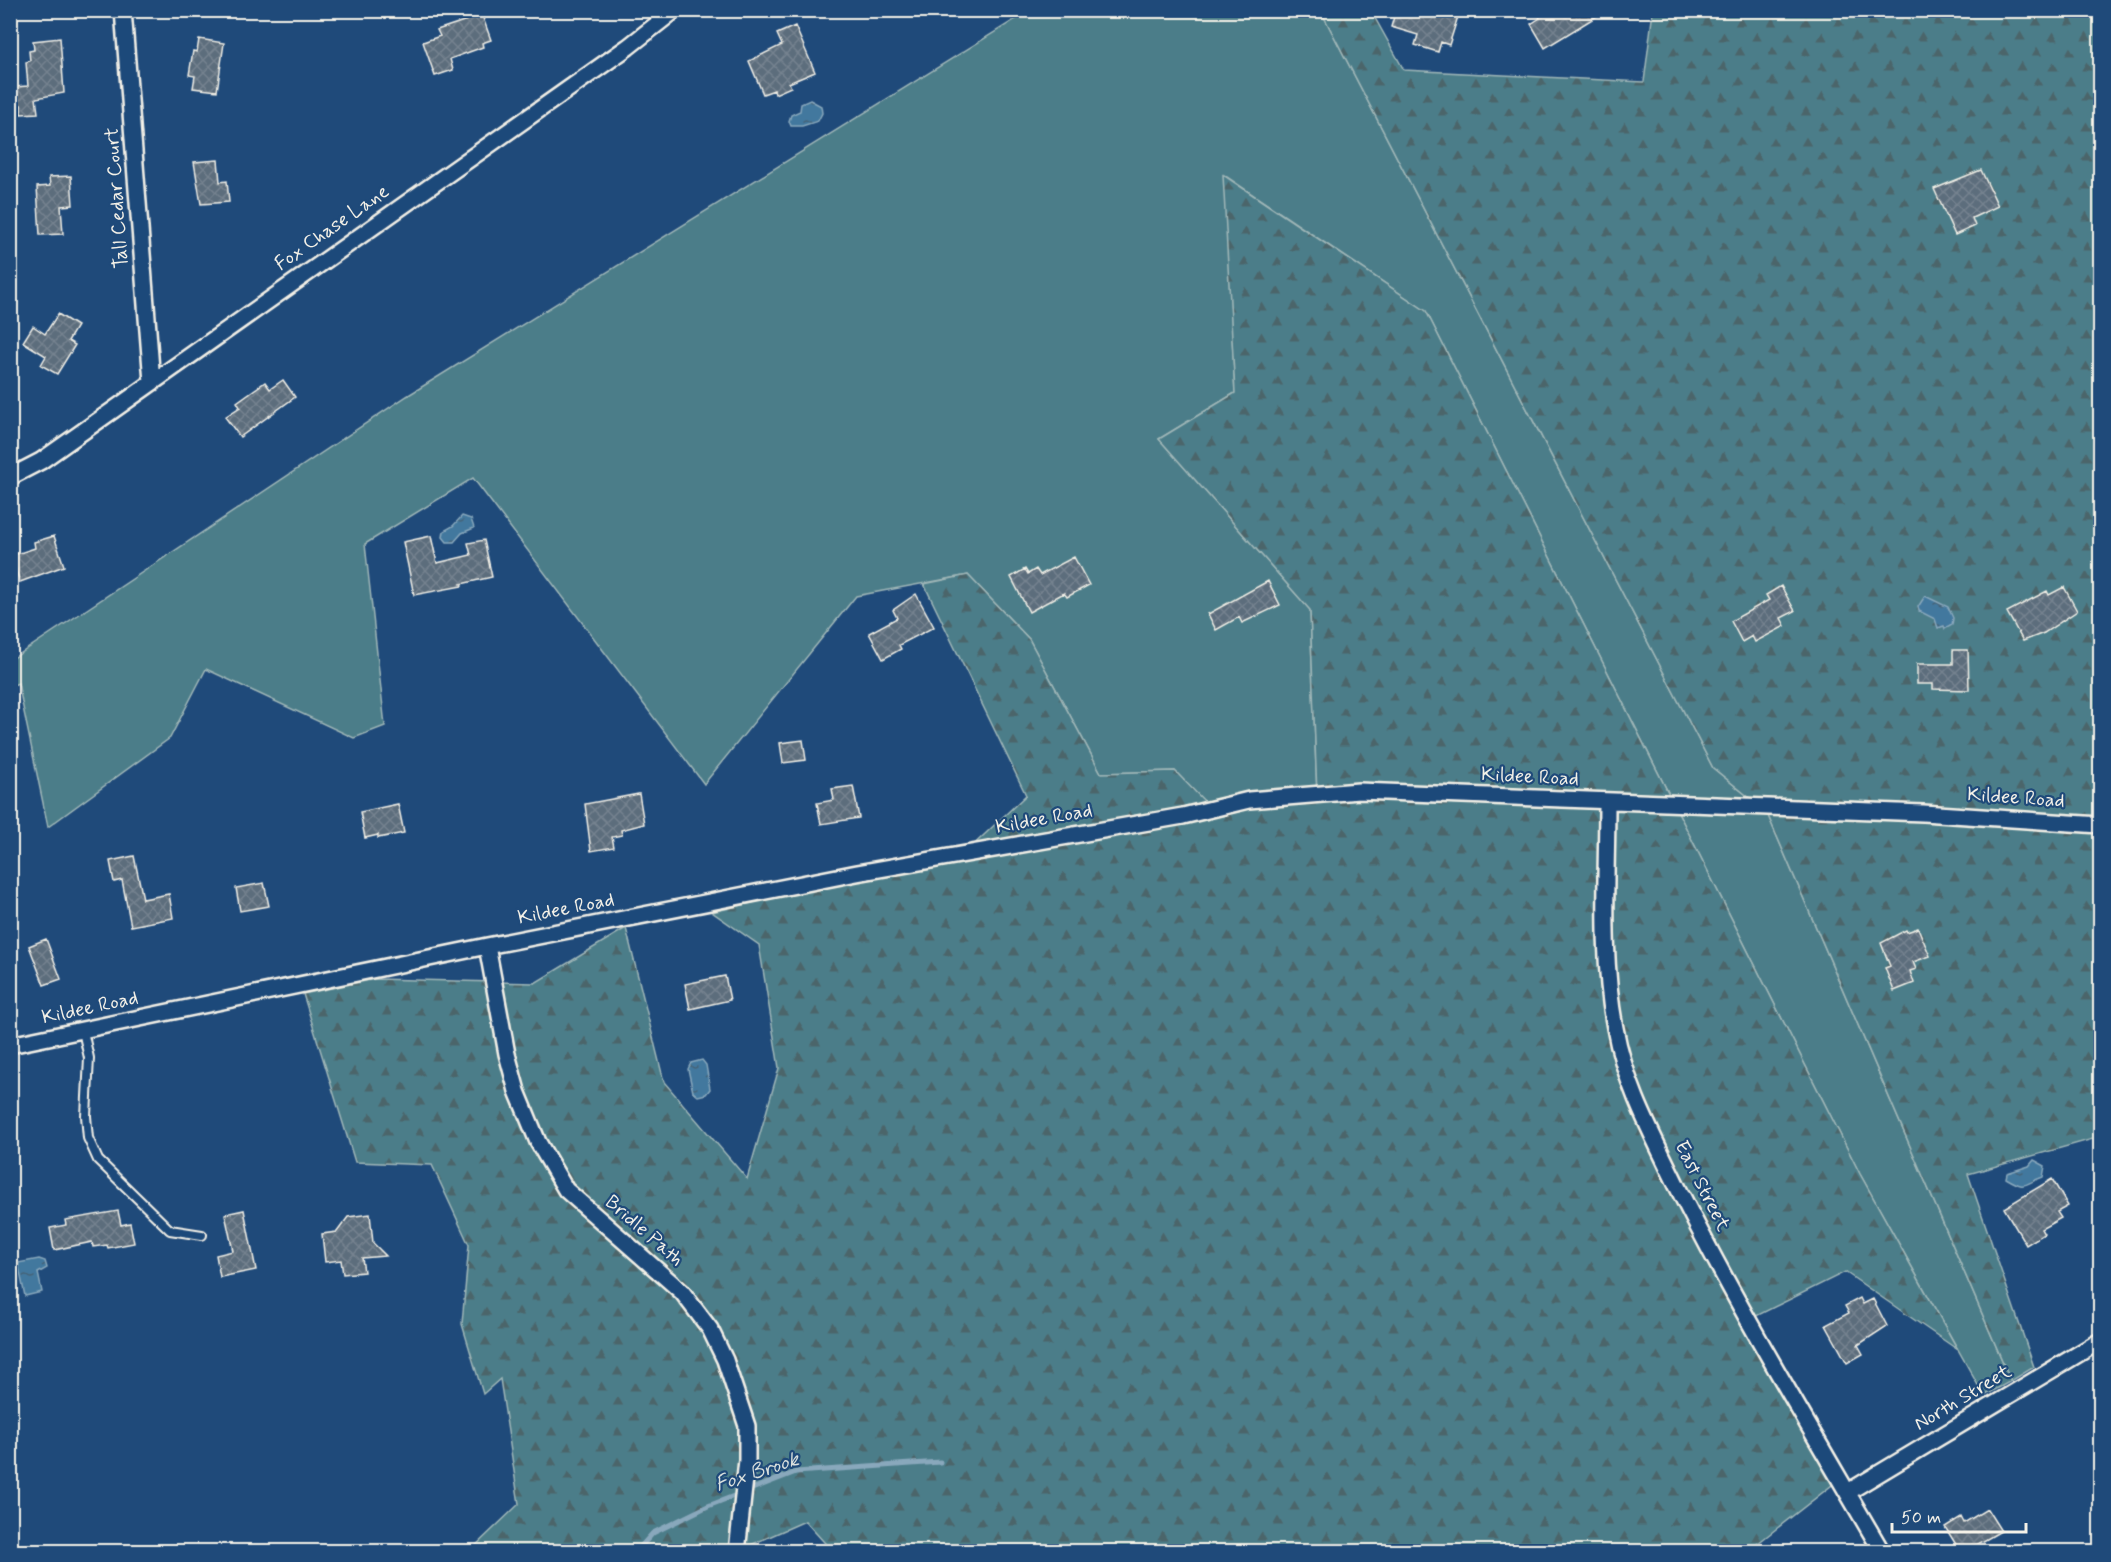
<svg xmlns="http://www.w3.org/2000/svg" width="2111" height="1562" viewBox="0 0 2111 1562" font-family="Mynerve,sans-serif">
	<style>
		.green { fill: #4c7d89; stroke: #a0b7b8; stroke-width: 1.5 }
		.forest { fill: url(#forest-firs); stroke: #a0b7b8; stroke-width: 1.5 }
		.water { fill: url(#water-ripples); stroke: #89a8bc; stroke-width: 1.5 }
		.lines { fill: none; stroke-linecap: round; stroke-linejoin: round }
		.stream { stroke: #89a8bc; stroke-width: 5 }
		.building { fill: url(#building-cross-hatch); stroke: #f4f1e8; stroke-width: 1.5 }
		.service-casing { stroke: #f4f1e8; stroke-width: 12 }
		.minor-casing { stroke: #f4f1e8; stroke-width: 20 }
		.service { stroke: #1f4a7a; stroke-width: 8 }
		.minor { stroke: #1f4a7a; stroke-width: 15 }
		.labels { text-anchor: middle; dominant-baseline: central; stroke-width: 4.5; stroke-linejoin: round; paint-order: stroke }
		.street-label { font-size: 20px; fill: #f4f1e8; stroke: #1f4a7a }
		.water-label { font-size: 21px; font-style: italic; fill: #d9dfdd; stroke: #1f4a7a }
	</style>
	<defs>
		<pattern id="forest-firs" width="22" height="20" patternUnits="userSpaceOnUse" patternTransform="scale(1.5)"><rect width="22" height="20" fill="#4c7d89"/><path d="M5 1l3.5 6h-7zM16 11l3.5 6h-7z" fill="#4b656b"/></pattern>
		<pattern id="water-ripples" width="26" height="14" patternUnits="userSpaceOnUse" patternTransform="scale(1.5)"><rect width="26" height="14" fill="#42789e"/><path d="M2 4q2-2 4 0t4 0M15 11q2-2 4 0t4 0" fill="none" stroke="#456276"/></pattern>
		<pattern id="building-cross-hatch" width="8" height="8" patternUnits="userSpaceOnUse" patternTransform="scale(1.5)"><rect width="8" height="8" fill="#5c6d7c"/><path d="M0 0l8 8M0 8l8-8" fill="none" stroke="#74828f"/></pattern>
	</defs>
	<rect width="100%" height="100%" fill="#1f4a7a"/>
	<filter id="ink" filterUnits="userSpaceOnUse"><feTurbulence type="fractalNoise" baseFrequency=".0167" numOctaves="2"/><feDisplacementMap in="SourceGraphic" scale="12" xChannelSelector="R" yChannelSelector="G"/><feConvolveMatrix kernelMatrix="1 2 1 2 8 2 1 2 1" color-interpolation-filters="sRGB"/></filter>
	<g filter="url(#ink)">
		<path class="green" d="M1029,11H1321L1713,768L1766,811L2011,1381L1984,1396L1860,1174L1426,311L1224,175L1235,393L1159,439L1310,610L1317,795L1208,806L1175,771L1101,773L1029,639L968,575L856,596L704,784L473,478L365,544L385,726L354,738L206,669L170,738L48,827L18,683L11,686L10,656L12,659L407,396Z"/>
		<path class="forest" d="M1321,11H1371L1404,70L1644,82L1653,11H2100V1137L1968,1174L2034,1367L2011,1381L1766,811L1713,768Z
			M1223,175L1426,311L1860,1174L1958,1350L1845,1272L1750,1319L1841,1478L1748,1551L833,1552L805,1521L737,1551H470L519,1504L500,1379L483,1394L462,1324L469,1245L432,1165L355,1162L303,994L375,979L535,983L626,928L664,1082L747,1179L779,1068L759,945L712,912L964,854L1026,795L924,584L968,575L1029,639L1101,773L1175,771L1209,806L1317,795L1310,610L1159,439L1235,393Z"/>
		<path class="water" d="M810,100L821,106L822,113L818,121L802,126H791L789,121L791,115L800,111L801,104Z
			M462,516L471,519L474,528L462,533L454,542H447L443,537L444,531L453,526Z
			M1925,596L1948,607L1953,618L1952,625L1945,629L1944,626L1938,628L1935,619L1919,611L1918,607Z
			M702,1060L706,1065L710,1089L706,1094L698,1096L693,1092L688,1069L691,1063Z
			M2034,1160L2045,1166L2043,1177C2022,1184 2028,1191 2006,1178L2007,1173L2029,1166Z
			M39,1259L45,1261L47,1268L38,1273L42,1292L25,1296L18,1263Z"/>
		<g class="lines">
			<path class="stream" d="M636,1552L653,1533L708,1506L796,1472L940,1462"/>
		</g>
		<path class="building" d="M1396,10H1460L1449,45L1441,42L1438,52L1415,45L1418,35L1391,27Z
			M1536,10H1607L1545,48L1531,24L1540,18Z
			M482,15L491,40L482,43L483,47L450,59L453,70L435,76L423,42L440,36L437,30Z
			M795,26L815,72L789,83L791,87L775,94L774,90L763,94L749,61L782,45L777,34Z
			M60,38L64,93L36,98L38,113L21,114V105H16L15,87L28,86L26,62L30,61L29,51L34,50L33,41Z
			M199,39L224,43L217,91L193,88L195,76L189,75L193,51L197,52Z
			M218,160L220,182L227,181L229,202L201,204L194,162Z
			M1981,170L1998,206L1972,218L1975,226L1955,235L1934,189Z
			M71,176L73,205L61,206L63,234L40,235L37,187L50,186L49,177Z
			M58,314L77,326L68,341L75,345L57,374L41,365L46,356L23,342L33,326L45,334Z
			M283,380L295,397L240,437L225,417L240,407L237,402L265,382L270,389Z
			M54,536L64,566L20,582L11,556L35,548L34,542Z
			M431,536L437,563L471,555L468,543L484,540L492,577L461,584L462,586L414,595L403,542Z
			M1074,557L1089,585L1067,597L1064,593L1029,612L1011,577L1025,569L1028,574L1036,569L1040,575Z
			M1268,581L1280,605L1242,623L1239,617L1216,630L1208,614Z
			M1781,586L1795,611L1781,618L1785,626L1755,642L1752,636L1742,642L1731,621L1769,600L1766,595Z
			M2064,587L2077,611L2044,633L2023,641L2007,612L2047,591L2049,595Z
			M916,594L934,627L899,645L901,649L883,659L869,633L897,618L893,610Z
			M1953,650H1968L1969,690L1933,689V684H1917V664H1953Z
			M803,740L806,760L783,763L780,743Z
			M853,786L859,818L821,824L817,803L834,800L832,789Z
			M639,794L644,824L621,830L622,835L612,837L614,847L591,851L585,804Z
			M398,804L404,833L378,838V835L365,838L360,812Z
			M134,856L143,899L169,894L173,918L131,926L122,880L114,882L110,861Z
			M264,883L269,906L240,911L236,888Z
			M1918,928L1930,956L1913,962L1916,969L1910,971L1914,983L1894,991L1885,968L1890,966L1881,943L1906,930L1907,932Z
			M46,939L61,979L44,985L29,946Z
			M725,976L730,1000L690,1009L685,984Z
			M2052,1179L2068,1206L2057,1212L2061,1218L2041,1229L2044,1234L2026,1245L2004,1208Z
			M244,1210L256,1270L220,1277L216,1255L233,1251L225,1214Z
			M118,1211L121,1225L130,1223L134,1243L108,1248L107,1245L93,1247L92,1242L54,1250L50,1228L66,1225L65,1220Z
			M370,1214L373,1243L386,1256L362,1258L364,1272L343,1274L341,1260L325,1262L322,1234L337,1232L348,1217Z
			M1860,1298L1863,1304L1873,1299L1887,1326L1858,1345L1863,1354L1847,1363L1826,1325L1849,1313L1845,1306Z
			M1987,1509L2001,1531L1966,1551H1960L1945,1527L1961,1517L1964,1523Z"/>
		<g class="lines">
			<g class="service-casing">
				<path id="service" d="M83,1031L89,1058L86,1116L88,1138L98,1160L170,1230L202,1235"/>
			</g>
			<g class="minor-casing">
				<path id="minor" d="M123,10L152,382
					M10,477L41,461L628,47L675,10
					M1607,802C1607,877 1601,954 1615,1028C1625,1085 1653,1136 1678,1188C1740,1312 1812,1431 1882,1552
					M487,946L507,1054L517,1091L538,1142L566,1190L682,1292L710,1329L725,1360L747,1426V1460L737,1552
					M10,1045L487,946L857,873L1183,816L1249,800L1359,791L1923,813L2100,825
					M1848,1492L2100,1341"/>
			</g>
			<use href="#service" class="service"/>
			<use href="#minor" class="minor"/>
		</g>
	</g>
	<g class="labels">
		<g class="street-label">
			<text transform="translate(117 198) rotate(-94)">Tall Cedar Court</text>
			<text transform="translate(332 228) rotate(-35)">Fox Chase Lane</text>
			<text transform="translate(1530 777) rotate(3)">Kildee Road</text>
			<text transform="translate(2016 798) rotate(4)">Kildee Road</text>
			<text transform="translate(1044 819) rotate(-10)">Kildee Road</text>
			<text transform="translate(566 909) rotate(-11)">Kildee Road</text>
			<text transform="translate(90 1008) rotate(-12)">Kildee Road</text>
			<text transform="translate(1702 1186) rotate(63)">East Street</text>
			<text transform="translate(644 1231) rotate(41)">Bridle Path</text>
			<text transform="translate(1963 1398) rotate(-31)">North Street</text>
		</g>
		<g class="water-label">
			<text transform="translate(757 1472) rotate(-18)">Fox Brook</text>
		</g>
	</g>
	<rect width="2111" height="1562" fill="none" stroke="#1f4a7a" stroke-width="36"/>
	<rect x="18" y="18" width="2075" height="1526" fill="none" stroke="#f4f1e8" stroke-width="2" filter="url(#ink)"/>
	<path d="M1892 1523v9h134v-9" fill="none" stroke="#f4f1e8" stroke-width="3"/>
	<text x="1901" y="1523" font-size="18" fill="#f4f1e8" stroke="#1f4a7a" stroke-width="4.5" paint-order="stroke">50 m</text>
</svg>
